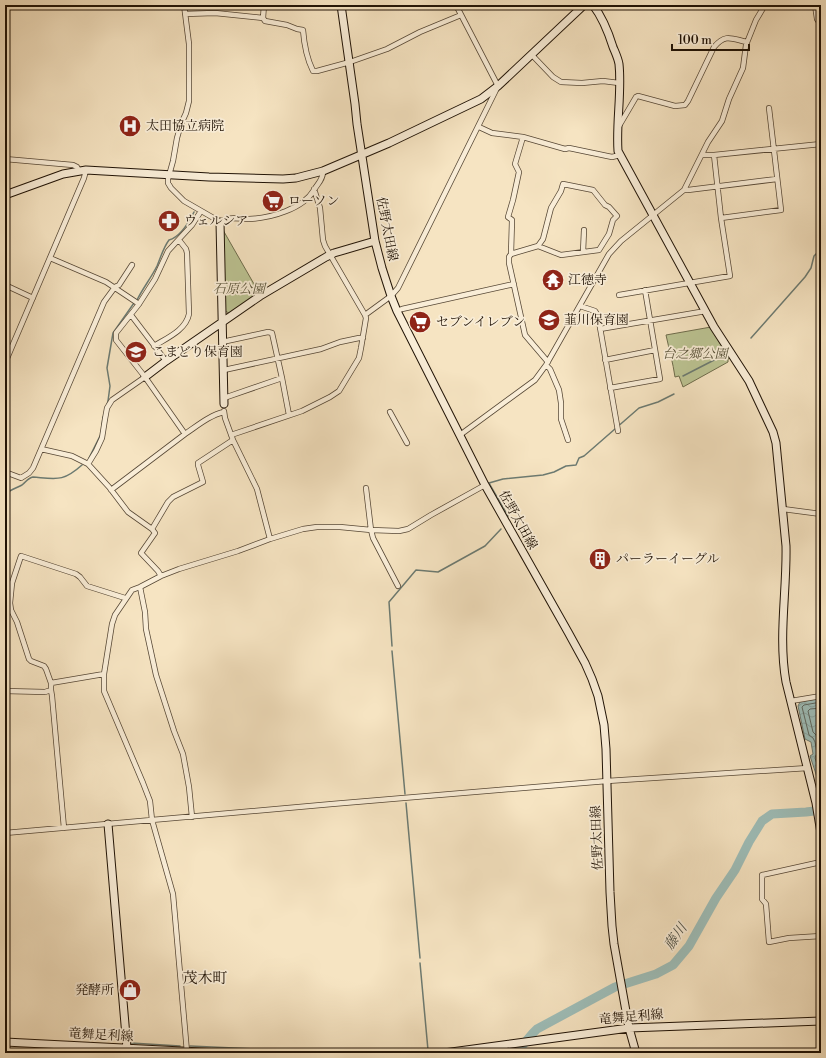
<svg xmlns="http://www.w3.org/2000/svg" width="826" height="1058" viewBox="0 0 826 1058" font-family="'Libre Bodoni','Noto Serif JP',serif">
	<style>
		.green { fill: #bcc493; stroke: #6e6c4c }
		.water { fill: url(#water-waves); stroke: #6c7a71 }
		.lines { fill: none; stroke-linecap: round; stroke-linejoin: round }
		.shore { stroke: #5f6860; stroke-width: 1 }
		.stream { stroke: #6c7a71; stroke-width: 1.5 }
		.river { stroke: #9ebeb9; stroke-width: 9 }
		.street-casing { stroke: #564735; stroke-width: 6 }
		.secondary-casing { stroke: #201306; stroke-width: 9 }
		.street { stroke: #f9edd7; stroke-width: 4.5 }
		.secondary { stroke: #f9edd7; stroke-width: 7 }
		.labels { text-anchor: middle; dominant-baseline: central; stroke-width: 3.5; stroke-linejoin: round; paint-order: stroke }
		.poi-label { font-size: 13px; fill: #201306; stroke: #f9edd7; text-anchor: start }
		.street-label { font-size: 13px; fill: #201306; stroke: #f9edd7 }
		.park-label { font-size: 13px; font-style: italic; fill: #575137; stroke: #f9edd7 }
		.water-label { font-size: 14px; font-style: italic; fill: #4c4f45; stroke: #f9edd7 }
		.quarter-label { font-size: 15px; fill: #201306; stroke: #f9edd7 }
	</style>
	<defs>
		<pattern id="water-waves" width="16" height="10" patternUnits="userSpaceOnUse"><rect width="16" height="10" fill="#9ebeb9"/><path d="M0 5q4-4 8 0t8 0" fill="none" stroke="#88a29e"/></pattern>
	</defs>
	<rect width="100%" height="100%" fill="#f6e4c2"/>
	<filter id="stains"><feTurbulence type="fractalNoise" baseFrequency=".005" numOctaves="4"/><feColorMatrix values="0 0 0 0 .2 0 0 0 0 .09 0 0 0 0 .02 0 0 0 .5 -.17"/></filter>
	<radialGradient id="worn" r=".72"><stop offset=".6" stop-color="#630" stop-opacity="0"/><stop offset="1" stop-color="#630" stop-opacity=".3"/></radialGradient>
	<path class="green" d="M223,230L258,291L257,295L229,313L225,311Z
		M711,327L730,358L728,359V362L683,387L679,376L675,377C673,363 669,349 666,335Z"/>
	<path class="water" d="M821,698V792L815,771L810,756L813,754L811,742L805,739L798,706L800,702Z"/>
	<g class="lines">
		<path class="shore" d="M821,702L804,705L802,707L809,735L813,738L815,742L817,753L815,758L821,776
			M821,708L810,709L808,711L813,732L819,738L821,746"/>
		<path class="stream" d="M137,300C143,288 151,278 157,266C161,257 163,248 169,240C180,237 189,222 194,212
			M751,338L805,277L811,268L814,256L821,249
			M683,376L720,357
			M107,405L108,401L110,386L107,368L113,333L134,303
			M102,427L103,417
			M89,458L100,436
			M5,497C9,489 15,489 22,485C26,482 28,478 33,477C57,479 63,482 82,465
			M508,516L489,483L503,479L543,475L554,472L566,466L576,465L579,458L584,456L639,408L658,402L674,394
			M392,646L389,602L416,570L438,572L485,546L501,529
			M392,651L405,794
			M406,803L420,958
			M420,963L428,1050
			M131,1043L180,1046
			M190,1046L344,1053
			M5,1049L101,1053
			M400,1053L422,1051"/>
		<path class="river" d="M516,1053L533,1033L537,1029L615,987L656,974L673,965L689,946L716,898L735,870L749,842L762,821L772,814L806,812L814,811L821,805"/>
		<g class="street-casing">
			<path id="street" d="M184,5L189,44V101L186,113L181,124L177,138L173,161L168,179V183L171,188L184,201L217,220L220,222C228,216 239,219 249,219C271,218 303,209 314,190C318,183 323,180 323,171
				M815,5L817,19L821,25
				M185,14L215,13L263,18L265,21L287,25L297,29L303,30C304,43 307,59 313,71H317L350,62L387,49L420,32L461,15
				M263,18L264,5
				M531,54L553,77L561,82L582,83L603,81L619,83
				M619,126L636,97L638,96L675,106L685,105L688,101L714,47C726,33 732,39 747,42
				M479,127L492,133L523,137L565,149L569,148L612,157L620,155
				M702,155H714L821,144
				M5,159L73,165L77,167L79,171
				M684,190H688L777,179
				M201,211L192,225L168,251L155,279L139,304L116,333V340L145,377L185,434C197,426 210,415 224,412
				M721,218L781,210L769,108
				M538,246L543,239L551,208L561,191L563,184L593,190L605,205L609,207L617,216L613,220L609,234L599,250L561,255L538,246L511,254L509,257V263L525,335L548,362
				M583,252L584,230
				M511,254L512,220L508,217L513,200L519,172L515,164L523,137
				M50,258L106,282L139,304
				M5,285L33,298
				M619,295L730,276L721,218L714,155
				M580,306L595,311L598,316L618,431
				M397,311L402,309L514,284
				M131,315L166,361
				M365,315L391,296L398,288L498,86L456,5
				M600,329L706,311
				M222,342L268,332L272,333L282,378L289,415
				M154,346C167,338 186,330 189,314L187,253L186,249L179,240
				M605,360L655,350
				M5,363L84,178L86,170
				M546,365L550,369L559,390L561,403V419L568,440
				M224,370L321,349L340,342L359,338H363
				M610,388L660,379L645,290
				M224,398L282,378
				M224,411L225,418L233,440L257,489L270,539
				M390,412L407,443
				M231,435L302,411L330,397L339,391L359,358L361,348L366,318L365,315L325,246L323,240L320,208L314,189
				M460,435L535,380L546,365L609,254L621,241L684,190L708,142L722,121L729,99L743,68L746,45L756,20L765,5
				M41,449L72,456L88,464L109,487L128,512L152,529L155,533L141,553L158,571L161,576
				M88,464L96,451L102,438L105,419L107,408L112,400L145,377
				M5,472L21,478L29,473L33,468L104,302L115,287L119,285L132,265
				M366,488L371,530L373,538L398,586
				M111,490L185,434
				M783,509L821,514
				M152,529L168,502L173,497L203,482L198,465V463L233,440
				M140,587L145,612L146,629L156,675L174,731L183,754L189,787L192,817
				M51,683L104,674
				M5,691L45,692L51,690
				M791,701L821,696
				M64,828L52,696L51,690V683L46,669L44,666L31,661L29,659L17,622L11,610L10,603L12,583L21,556L76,574L80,577L87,586L125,598
				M5,833L332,804L607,781L808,768
				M821,862L762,875V899L766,904L769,942L789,938L821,936
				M187,1052L173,894L152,820L150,801L143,783L104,691V674L112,624L115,615L132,590L140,587L161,576L179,569L238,551L270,539L303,529L317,527H340L371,530L399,531L408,529L431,515L485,485"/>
		</g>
		<g class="secondary-casing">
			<path id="secondary" d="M341,5L355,104L357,124L375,241L382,268L391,296L397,311L485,485L568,632L585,663L592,679L598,696L604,725L606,749L610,892L612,926L614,944L629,1028L636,1053
				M593,5C603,18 608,31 613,47C615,52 618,58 619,64C622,92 616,122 618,151L714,327L749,381L773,432L776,443L786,546C787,591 778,637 786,682L816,803L821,833
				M5,195L63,174L86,170L209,177L283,179L296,178L323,171L389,143L437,120L481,99L498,86L584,5
				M220,222L224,404
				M145,377L166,361L260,296L326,257L334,253L375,241
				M108,824L127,1048
				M5,1042L221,1053
				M444,1053L629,1028L821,1021"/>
		</g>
		<use href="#street" class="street"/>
		<use href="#secondary" class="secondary"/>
	</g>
	<defs>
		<g id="hospital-disc" transform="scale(1.15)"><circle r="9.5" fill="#8f2418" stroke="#f9edd7"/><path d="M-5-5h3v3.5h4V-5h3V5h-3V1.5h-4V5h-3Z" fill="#fff"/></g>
		<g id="supermarket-disc" transform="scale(1.15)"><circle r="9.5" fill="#8f2418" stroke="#f9edd7"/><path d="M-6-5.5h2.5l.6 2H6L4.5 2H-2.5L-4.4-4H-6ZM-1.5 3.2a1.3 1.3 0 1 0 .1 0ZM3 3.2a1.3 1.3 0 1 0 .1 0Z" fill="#fff"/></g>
		<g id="pharmacy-disc" transform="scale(1.15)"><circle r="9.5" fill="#8f2418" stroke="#f9edd7"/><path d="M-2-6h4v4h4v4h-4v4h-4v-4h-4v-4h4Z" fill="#fff"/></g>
		<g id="temple-disc" transform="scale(1.15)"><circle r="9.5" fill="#8f2418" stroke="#f9edd7"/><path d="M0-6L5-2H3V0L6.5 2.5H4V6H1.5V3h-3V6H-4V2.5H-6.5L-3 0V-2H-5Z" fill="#fff"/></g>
		<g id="school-disc" transform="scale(1.15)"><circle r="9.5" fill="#8f2418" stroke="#f9edd7"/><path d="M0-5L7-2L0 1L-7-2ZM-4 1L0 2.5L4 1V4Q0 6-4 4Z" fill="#fff"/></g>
		<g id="building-disc" transform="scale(1.15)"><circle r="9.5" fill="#8f2418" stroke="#f9edd7"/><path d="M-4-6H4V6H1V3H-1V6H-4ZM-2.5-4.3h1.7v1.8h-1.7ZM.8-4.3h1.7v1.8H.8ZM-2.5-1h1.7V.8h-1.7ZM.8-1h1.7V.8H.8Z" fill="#fff"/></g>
		<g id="shop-disc" transform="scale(1.15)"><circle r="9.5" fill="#8f2418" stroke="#f9edd7"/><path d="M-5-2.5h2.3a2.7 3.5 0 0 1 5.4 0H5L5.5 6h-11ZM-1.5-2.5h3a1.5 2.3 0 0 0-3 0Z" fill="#fff"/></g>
	</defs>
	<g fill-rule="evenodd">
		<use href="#hospital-disc" x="130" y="126"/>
		<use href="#supermarket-disc" x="273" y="201"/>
		<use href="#pharmacy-disc" x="169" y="221"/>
		<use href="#temple-disc" x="553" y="280"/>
		<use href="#school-disc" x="549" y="320"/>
		<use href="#supermarket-disc" x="420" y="322"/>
		<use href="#school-disc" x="136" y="352"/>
		<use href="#building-disc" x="600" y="559"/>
		<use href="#shop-disc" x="130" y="990"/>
	</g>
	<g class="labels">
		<g class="poi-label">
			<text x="146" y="126">太田協立病院</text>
			<text x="288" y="201">ローソン</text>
			<text x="184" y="221">ウェルシア</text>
			<text x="568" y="280">江徳寺</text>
			<text x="564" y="320">韮川保育園</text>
			<text x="436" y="322">セブンイレブン</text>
			<text x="152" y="352">こまどり保育園</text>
			<text x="616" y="559">パーラーイーグル</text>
			<text x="114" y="990" text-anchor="end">発酵所</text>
		</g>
		<g class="street-label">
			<text transform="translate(387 229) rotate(79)">佐野太田線</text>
			<text transform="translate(518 520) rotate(61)">佐野太田線</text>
			<text transform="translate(597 838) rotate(-92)">佐野太田線</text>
			<text transform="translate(631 1017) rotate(-5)">竜舞足利線</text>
			<text transform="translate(101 1035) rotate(3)">竜舞足利線</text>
		</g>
		<g class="park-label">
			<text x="239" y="289">石原公園</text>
			<text x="695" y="354">台之郷公園</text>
		</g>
		<g class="water-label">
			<text transform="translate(676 937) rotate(-55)">藤川</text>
		</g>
		<g class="quarter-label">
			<text x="205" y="978">茂木町</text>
		</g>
	</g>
	<rect width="826" height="1058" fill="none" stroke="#f6e4c2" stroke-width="20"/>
	<rect x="6" y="6" width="814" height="1046" fill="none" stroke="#201306" stroke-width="2"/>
	<rect x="10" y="10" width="806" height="1038" fill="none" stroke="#201306"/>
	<path d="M672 44v6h77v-6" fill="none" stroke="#201306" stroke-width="2"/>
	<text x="678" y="44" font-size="12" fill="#201306" stroke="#f9edd7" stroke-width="3" paint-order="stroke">100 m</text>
	<rect width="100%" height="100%" filter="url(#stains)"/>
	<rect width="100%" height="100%" fill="url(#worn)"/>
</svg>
